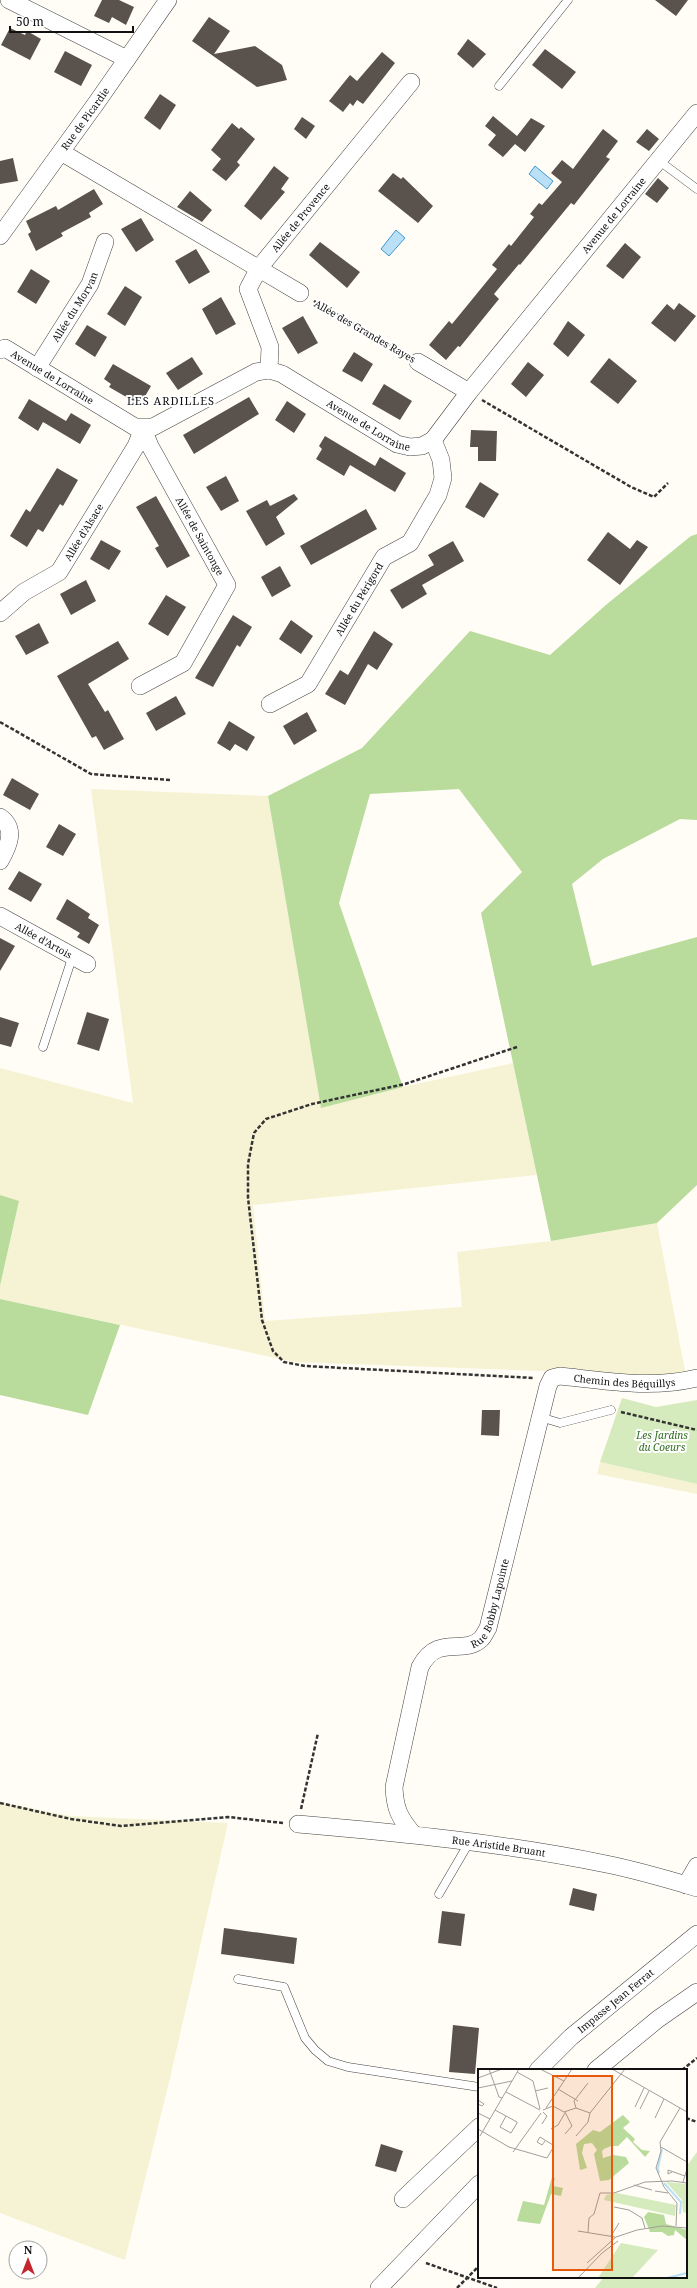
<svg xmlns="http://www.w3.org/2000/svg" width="697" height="2288" viewBox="0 0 697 2288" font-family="'Noto Serif',serif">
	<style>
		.farmland { fill: #f6f3d4 }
		.green { fill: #d5ebbd }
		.forest { fill: #b9dc9c }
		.water { fill: #b9e0f7; stroke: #3f96cf }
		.building { fill: #5a524d }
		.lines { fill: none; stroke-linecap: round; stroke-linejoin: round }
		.service-casing { stroke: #444; stroke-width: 9 }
		.minor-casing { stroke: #444; stroke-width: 18 }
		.path { stroke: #333; stroke-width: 2.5; stroke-dasharray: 4 2; stroke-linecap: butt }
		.service { stroke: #fff; stroke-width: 8 }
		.minor { stroke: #fff; stroke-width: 17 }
		.labels { text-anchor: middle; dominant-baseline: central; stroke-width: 4; stroke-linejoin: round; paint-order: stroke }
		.street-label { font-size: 10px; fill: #111; stroke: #fff }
		.park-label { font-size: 10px; font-style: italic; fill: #2f6b1f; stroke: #fff }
		.neighbourhood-label { font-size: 11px; letter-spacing: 1px; fill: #111; stroke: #fff }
		.inset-river { fill: none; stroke: #b9e0f7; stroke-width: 2 }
		.inset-road { fill: none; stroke: #a09f9a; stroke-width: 1 }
		.view { fill: #e8590c; fill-opacity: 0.15; stroke: #e8590c; stroke-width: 2 }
		.inset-edge { fill: none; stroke: #111; stroke-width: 2 }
	</style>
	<rect width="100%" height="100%" fill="#fffdf5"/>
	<path class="farmland" d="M91,789L268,796L321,1108L403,1087L513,1063L537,1175L253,1205L265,1321L462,1307L457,1252L551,1241L657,1223L686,1376L294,1362L0,1299V1286L19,1202L0,1195V1068L133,1103Z
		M600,1462L697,1484V1494L597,1474Z
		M0,1802L70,1816L228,1823L171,2074L125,2260L0,2213Z"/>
	<path class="green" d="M622,1398L656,1407L697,1400V1484L600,1462Z
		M697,2152V2288H595L604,2277H686V2167Z"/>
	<path class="forest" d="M697,534V820L680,819L603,859L572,884L592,966L697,937V1185L657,1223L551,1241L481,913L522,872L459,789L370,794L339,903L403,1087L321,1108L268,796L362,748L470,631L550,655L607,604L691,536Z
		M0,1195L19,1201L0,1286Z
		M0,1299L120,1325L88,1415L0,1395Z"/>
	<path class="water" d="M535,166L553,181L547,189L529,174Z
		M396,230L405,238L389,256L381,249Z"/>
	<path class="building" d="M102,0H119L134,7L126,25L112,17L109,23L94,16Z
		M655,0H688L676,16Z
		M209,17L230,31L214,54L255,46L282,65L287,80L257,87L192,41Z
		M10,28L25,35L27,31L41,39L30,60L1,45Z
		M468,39L486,54L473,68L457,54Z
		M545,49L576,72L562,89L532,65Z
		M65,51L92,65L81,86L54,72Z
		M382,52L395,63L363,104L357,100L353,106L350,103L343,112L329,101L350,75L357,81Z
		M160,94L176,105L160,130L144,118Z
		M493,116L517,136L531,118L545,126L525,152L515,144L503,157L488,145L496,135L485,126Z
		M302,117L315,126L306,139L294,129Z
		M232,123L239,129L241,127L255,139L237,162L240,165L226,181L212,170L221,159L211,150Z
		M603,129L618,141L606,157L610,159L574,205L571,203L520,265L519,264L494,294L499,299L460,347L458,346L446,360L429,345L449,321L452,324L497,269L492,265L509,244L511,246L534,217L530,214L539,203L542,205L562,182L551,173L562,160L573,169Z
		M647,129L659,139L649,151L636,142Z
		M13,158L18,181L0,184V161Z
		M274,166L289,178L281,189L285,192L261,220L244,206Z
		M393,173L401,179L403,177L433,206L418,223L378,191Z
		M658,178L669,188L657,203L645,194Z
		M94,189L103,204L89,213L91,217L61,233L63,236L36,251L28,234L31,232L26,221L56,206L58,210Z
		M190,191L212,210L202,222L177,207Z
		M141,218L154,240L136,252L121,229Z
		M320,242L360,272L347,288L309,255Z
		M625,243L641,257L623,279L606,266Z
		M196,249L210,272L189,284L175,261Z
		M31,269L50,281L36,304L17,292Z
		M125,286L142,297L125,326L107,314Z
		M221,297L236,324L216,335L202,309Z
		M679,303L696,316L675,342L651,323L667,304L674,310Z
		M303,316L318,343L298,354L282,328Z
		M568,321L585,335L568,357L553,344Z
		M87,325L107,337L95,357L75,344Z
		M354,352L373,364L362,382L342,371Z
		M192,357L203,374L178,390L166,373Z
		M609,358L637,381L618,404L590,382Z
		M528,362L544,375L526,397L511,384Z
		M113,364L151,386L140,405L109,387L111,384L104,379Z
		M384,384L412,401L400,420L372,404Z
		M249,397L259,414L194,454L183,435Z
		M29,399L66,421L71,413L91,425L80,444L43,422L38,431L18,418Z
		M287,401L306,414L294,433L275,420Z
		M471,430L497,431L496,461H478V447H470Z
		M325,436L375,466L380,457L406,473L395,492L350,465L344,476L316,459L322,449L319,446Z
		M57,468L78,480L63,506L60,504L43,532L38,529L27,547L10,536L26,509L30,512Z
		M226,476L239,501L221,511L206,487Z
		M480,482L499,494L484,518L465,507Z
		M294,494L298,499L276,517L285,534L266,546L246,511L267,500L270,506Z
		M156,496L190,556L167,568L155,548L159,546L136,507Z
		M366,509L377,529L311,565L300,546Z
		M608,532L630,549L637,540L648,547L620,585L587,560Z
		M101,540L121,551L109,570L90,559Z
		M453,541L464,561L422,585L427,594L402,609L390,590L434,565L428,555Z
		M280,566L291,586L272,597L261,577Z
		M86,580L96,601L71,615L60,594Z
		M166,595L186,607L168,636L148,624Z
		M233,615L252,627L240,647L237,645L213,687L195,678Z
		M291,620L313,636L301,654L279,639Z
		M39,623L49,643L26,655L15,636Z
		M374,631L393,644L377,670L368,664L345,705L325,694L340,670L348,675Z
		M118,641L129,659L88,684L105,712L108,710L124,739L104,750L96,736L92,738L57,676Z
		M176,696L186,714L156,731L146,713Z
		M307,712L317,731L294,745L283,726Z
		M229,721L255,737L247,751L235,744L230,751L217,743Z
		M12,778L39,794L30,810L3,795Z
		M59,824L76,834L63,856L46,847Z
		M19,871L42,884L31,902L8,889Z
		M67,899L90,914L88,918L99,925L89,944L77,937L80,933L56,919Z
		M0,938L15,946L0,971Z
		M87,1012L109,1019L99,1051L77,1044Z
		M0,1017L19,1023L11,1047L0,1044Z
		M482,1410H500L499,1436L481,1435Z
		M573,1888L597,1894L594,1911L569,1905Z
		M442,1911L465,1914L461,1946L438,1943Z
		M224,1928L297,1938L294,1964L221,1954Z
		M453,2025L479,2028L475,2074L449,2072Z
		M381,2144L403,2151L396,2172L375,2166Z"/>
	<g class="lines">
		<g class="service-casing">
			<path id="service" d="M499,86L568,0
				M658,160L697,189
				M43,1047L73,955
				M540,1417L560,1423L611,1410
				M439,1894L470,1841
				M238,1979L284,1987L305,2038L315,2050L328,2061L348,2067L479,2087"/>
		</g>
		<g class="minor-casing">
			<g id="minor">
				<path d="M9,0L127,59"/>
				<path d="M61,152L300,293"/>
				<path id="s1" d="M0,236L97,102L168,0"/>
				<path id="s2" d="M0,350L5,348L135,427H153L256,372L269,370L282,374L397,444L410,447L422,446L433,440L469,392L697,113"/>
				<path d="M418,362L469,392"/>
				<path id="s3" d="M37,368L90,284L105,242"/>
				<path id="s4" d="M269,370L270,347L248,289L259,268L411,82"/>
				<path id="s5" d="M0,613L24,592L59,572L136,446L143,429"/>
				<path d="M140,686L183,663L227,585L150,446L143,429"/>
				<path id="s6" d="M270,704L308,684L384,557L410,543L438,495L443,478L441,460L433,440"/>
				<path d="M0,817C17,829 8,847 0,861"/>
				<path id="s7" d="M0,916L87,964"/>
				<path id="s8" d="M298,1824C401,1833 504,1843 606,1864C636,1870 667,1879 697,1888"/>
				<path id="s9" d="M413,1834C399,1817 395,1809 394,1787L420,1667C438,1633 463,1656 481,1639C484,1636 486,1631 488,1628L548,1386L552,1378L560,1376C607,1381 651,1389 697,1378"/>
				<path d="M686,1885L697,1866"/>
				<path id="s10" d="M538,2070L571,2037L697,1934"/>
				<path d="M596,2070L658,2019L697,1992"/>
				<path d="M403,2199L479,2127"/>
				<path d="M379,2288L479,2184"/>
			</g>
		</g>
		<path class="path" d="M314,301L405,354
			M482,400L631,487L654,497L668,483
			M0,722L91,774L170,780
			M517,1047L405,1084L312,1104L266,1119L254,1133L248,1164V1198L262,1320L273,1351L284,1362L305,1366L534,1378
			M621,1412L697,1430
			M0,1803L71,1819L121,1826L228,1817L283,1823
			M301,1809L318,1733
			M682,2070L697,2058
			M686,2118L697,2122
			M426,2263L497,2288
			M457,2288L479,2266"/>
		<use href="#service" class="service"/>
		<use href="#minor" class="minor"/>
	</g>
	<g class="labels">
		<g class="street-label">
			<text stroke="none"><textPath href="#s1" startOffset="145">Rue de Picardie</textPath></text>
			<text stroke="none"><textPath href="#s2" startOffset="780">Avenue de Lorraine</textPath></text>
			<text stroke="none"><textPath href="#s4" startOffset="174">Allée de Provence</textPath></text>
			<text stroke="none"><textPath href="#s3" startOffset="72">Allée du Morvan</textPath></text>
			<text transform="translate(365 331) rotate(30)">Allée des Grandes Rayes</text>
			<text stroke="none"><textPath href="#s2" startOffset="61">Avenue de Lorraine</textPath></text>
			<text stroke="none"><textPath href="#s2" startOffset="420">Avenue de Lorraine</textPath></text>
			<text stroke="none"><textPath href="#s5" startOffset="119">Allée d'Alsace</textPath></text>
			<text transform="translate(200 536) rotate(61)">Allée de Saintonge</text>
			<text stroke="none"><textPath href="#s6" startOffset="142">Allée du Périgord</textPath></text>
			<text stroke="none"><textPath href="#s7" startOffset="50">Allée d'Artois</textPath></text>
			<text stroke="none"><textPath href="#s9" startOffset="590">Chemin des Béquillys</textPath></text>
			<text stroke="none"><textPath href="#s9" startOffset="282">Rue Bobby Lapointe</textPath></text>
			<text stroke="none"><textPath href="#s8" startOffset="202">Rue Aristide Bruant</textPath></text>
			<text stroke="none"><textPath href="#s10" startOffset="104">Impasse Jean Ferrat</textPath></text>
		</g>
		<g class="park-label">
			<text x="662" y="1435">Les Jardins<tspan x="662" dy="12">du Coeurs</tspan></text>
		</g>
		<g class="neighbourhood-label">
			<text x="171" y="400">LES ARDILLES</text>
		</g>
	</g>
	<g transform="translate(478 2069)">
		<rect width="209" height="209" fill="#fffdf5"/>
		<path d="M188,113L209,115V144L205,143L204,131ZM139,124L198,136L197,147L126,131L128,126ZM143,174L180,181L154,209H120Z" fill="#d5ebbd"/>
		<path d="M145,46L152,53L145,59L157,70L155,73L164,81L172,82L167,88L149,68L140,77H133L126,80L124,82L125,89L135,86L148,88L151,94L131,111L122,112L116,85L119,81L114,74L106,75L104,84L109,99L102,101L98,75L115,61L122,63ZM74,108L77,109L75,117L85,119L83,127L73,125L62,155L39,152L45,132L66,136ZM170,143L186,146L188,155L209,161V171L197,161L196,166L190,167L184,163H172L166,148Z" fill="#b9dc9c"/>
		<path class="inset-river" d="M181,104L180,99L184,80M186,114L203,133L202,145M189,209L209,204"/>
		<path class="inset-road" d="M11,0L21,28L24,29M62,0L86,12M134,0L209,43M39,3L55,12L62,40M0,9L24,0M0,19L34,12M80,20L100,32M57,22L70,19M28,23L62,41M0,31L6,35L4,37L0,35M157,38L166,19M68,39L94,0M98,39L96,32L110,14M162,40L171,22M17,41L39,53V54L33,64L22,58L28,47M65,41L75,37L86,43L98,39L112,44L147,0M0,44L12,50M177,49L186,30M64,55L69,47L65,43M0,60L31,78L69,89L76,77L75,76L62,68L59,73L64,76L67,72M73,60L80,56L87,44M87,65L94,57L87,43M2,67L41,0M98,67L110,53L112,44M183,78L209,93M35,83L63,44M194,103L190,105V101L207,107M205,113L209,100M156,116L174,121M177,122L190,124M136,138L151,141L164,149L167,159M198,157L199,134L186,118L178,99L183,82L182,73L202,39M100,162L137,168M110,163L111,149L116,145L122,124H136L167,113L194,112L209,114M133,167L141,154M109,194L138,168L159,161L184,157L209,159M100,209L124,184L140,172"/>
		<path class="view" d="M75,7H134V201H75Z"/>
		<rect width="209" height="209" class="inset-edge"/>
	</g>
	<g transform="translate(28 2260)"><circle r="19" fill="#ffffff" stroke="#a0a0a0"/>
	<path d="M0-3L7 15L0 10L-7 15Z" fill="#c4262e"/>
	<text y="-6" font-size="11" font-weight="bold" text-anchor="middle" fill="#111111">N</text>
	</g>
	<path d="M10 26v6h123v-6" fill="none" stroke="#111111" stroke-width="2"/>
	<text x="16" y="26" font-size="12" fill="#111111" stroke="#ffffff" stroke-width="3" paint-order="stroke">50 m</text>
</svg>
